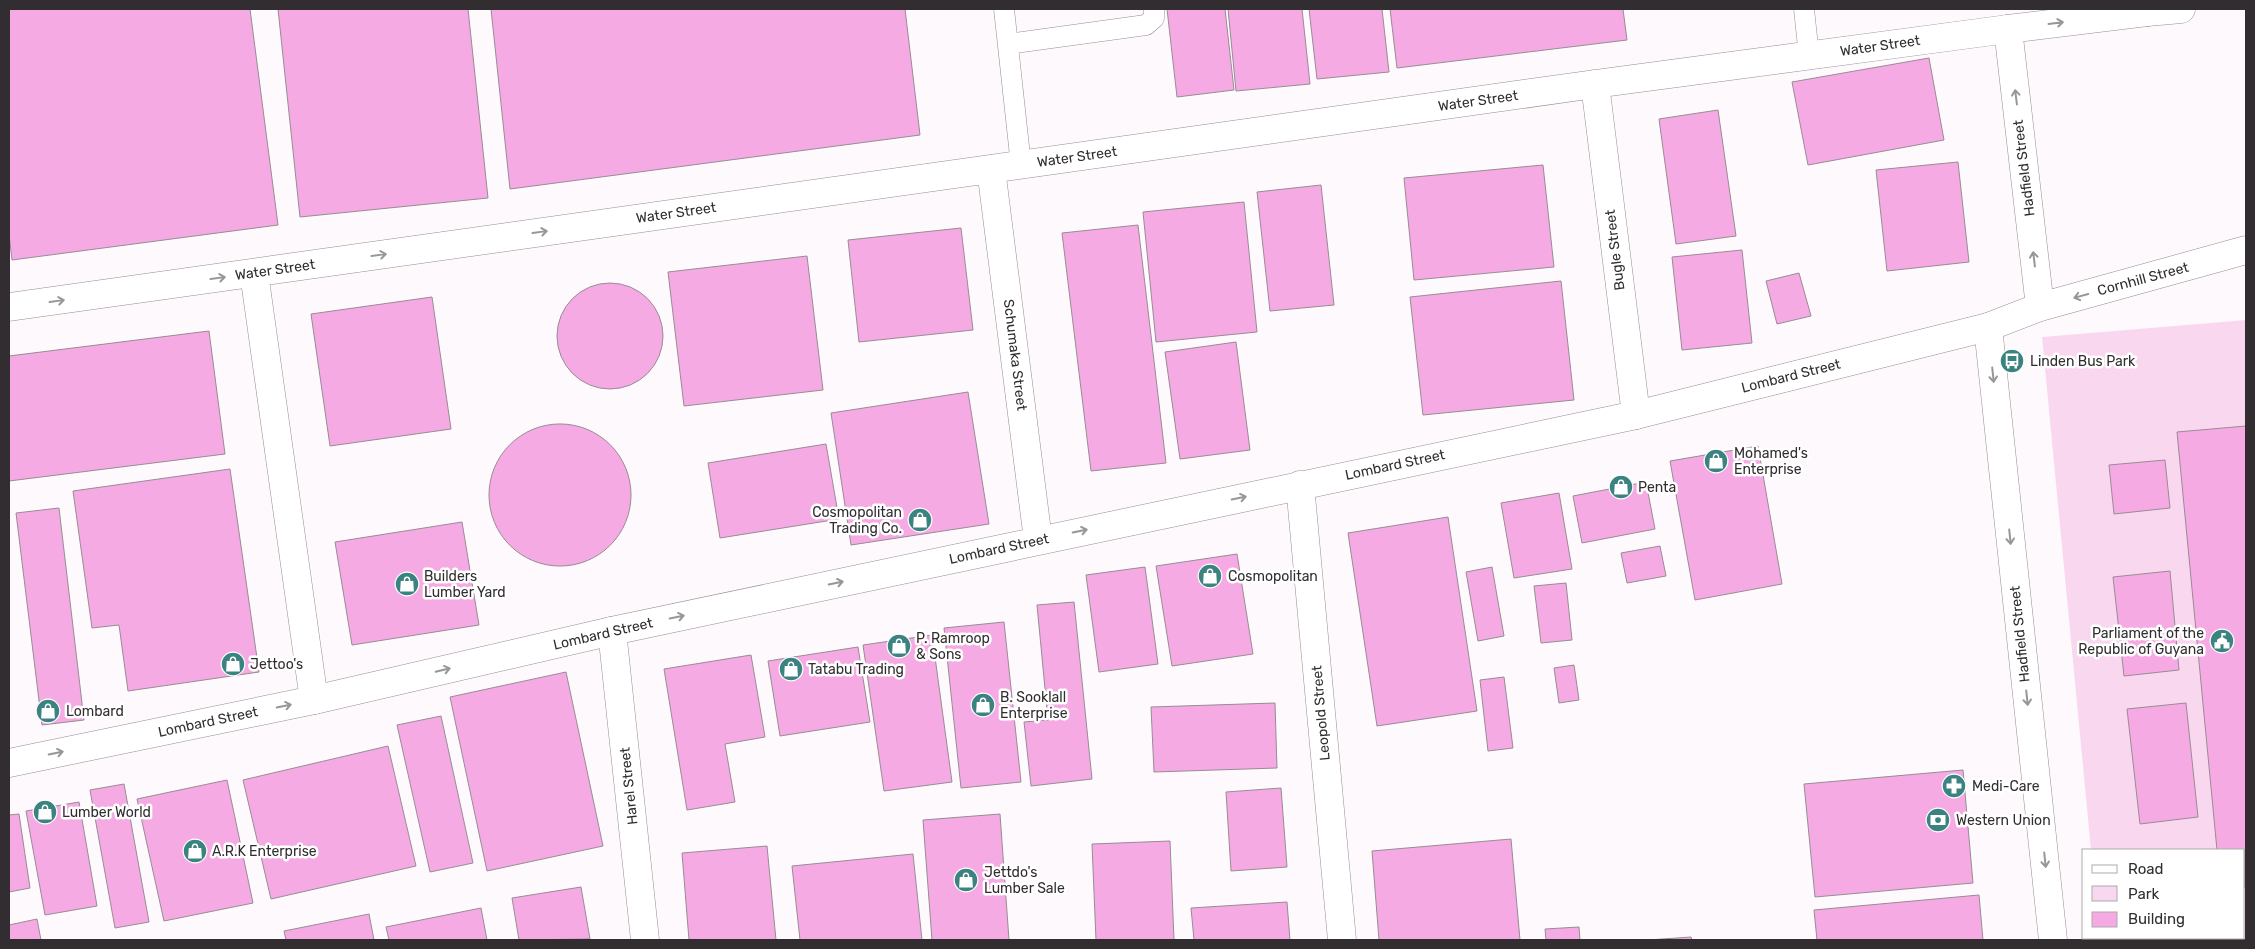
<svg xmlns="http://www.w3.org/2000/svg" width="2255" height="949" viewBox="0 0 2255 949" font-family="Rubik,sans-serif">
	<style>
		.green { fill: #f9d8ef }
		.building { fill: #f6aae3; stroke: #978c94 }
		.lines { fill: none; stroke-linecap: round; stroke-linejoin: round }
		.service-casing { stroke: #978c94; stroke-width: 21 }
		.minor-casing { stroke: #978c94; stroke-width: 29 }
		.tertiary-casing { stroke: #978c94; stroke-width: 29 }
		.secondary-casing { stroke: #978c94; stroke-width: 29 }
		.service { stroke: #fff; stroke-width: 20 }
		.minor { stroke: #fff; stroke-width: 28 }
		.tertiary { stroke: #fff; stroke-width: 28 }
		.secondary { stroke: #fff; stroke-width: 28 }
		.oneway { stroke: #989698 }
		.labels { text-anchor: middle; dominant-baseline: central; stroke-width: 5; stroke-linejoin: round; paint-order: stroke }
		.street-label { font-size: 14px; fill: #312d30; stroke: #fff }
		.poi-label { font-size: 14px; fill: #312d30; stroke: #fff; text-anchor: start }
	</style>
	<rect width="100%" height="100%" fill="#fef9fd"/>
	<path class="green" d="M2246,320V940H2100V938H2244V850H2091L2042,337Z"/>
	<path class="building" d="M9,9H250L278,225L12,260L9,234Z
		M278,9H468L488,198L300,217Z
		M491,9H905L920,135L510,189Z
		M1167,9H1225L1234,90L1177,97Z
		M1228,9H1302L1310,84L1236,91Z
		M1309,9H1382L1389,72L1317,79Z
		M1390,9H1623L1627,40L1397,68Z
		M1929,58L1944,140L1808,165L1792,82Z
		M1718,110L1736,236L1676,244L1659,119Z
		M1958,162L1969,262L1887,271L1876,170Z
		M1543,165L1554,267L1414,280L1404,178Z
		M1321,185L1334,305L1270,311L1257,192Z
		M1244,202L1257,332L1156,342L1143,212Z
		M1138,225L1166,463L1091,471L1062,233Z
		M961,228L973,330L859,342L848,240Z
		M1742,250L1752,343L1682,350L1672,257Z
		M807,256L823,390L684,406L668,272Z
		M1799,273L1811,316L1777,324L1766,281Z
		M1561,281L1574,400L1423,415L1410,297Z
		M557 336a53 53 0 1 1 106 0a53 53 0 1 1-106 0Z
		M432,297L451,429L330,446L311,314Z
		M209,331L225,454L9,481V356Z
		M1236,342L1250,450L1180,459L1165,352Z
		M968,392L989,524L851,545L831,413Z
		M489 495a71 71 0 1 1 142 0a71 71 0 1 1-142 0Z
		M2246,426V887L2244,888V850H2217L2177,432Z
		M826,444L839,519L720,538L708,463Z
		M1758,446L1782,584L1695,600L1670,461Z
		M2165,460L2170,508L2114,514L2109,465Z
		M230,469L259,672L128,691L119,625L92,628L73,491Z
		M1646,482L1655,529L1582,543L1573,496Z
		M1559,493L1572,569L1514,578L1501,503Z
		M59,508L84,720L42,725L16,513Z
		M1448,517L1477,711L1377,726L1348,533Z
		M462,522L479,625L352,645L335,542Z
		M1660,546L1666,576L1627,583L1621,553Z
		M1237,554L1253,654L1172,666L1156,566Z
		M1145,567L1158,664L1099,672L1086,575Z
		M1492,567L1504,636L1478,641L1466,572Z
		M2170,571L2179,670L2124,676L2113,577Z
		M1566,583L1572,640L1541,643L1534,586Z
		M1074,602L1092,779L1031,786L1024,722L1048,720L1037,605Z
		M1004,622L1021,782L961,788L944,628Z
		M932,635L952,782L884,791L863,645Z
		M858,647L870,722L780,736L768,661Z
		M751,655L765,737L725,744L735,802L687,810L664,669Z
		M1574,665L1579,700L1559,703L1554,668Z
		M566,672L603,846L487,871L450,697Z
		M1504,677L1513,748L1488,751L1480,680Z
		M1275,703L1277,768L1154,772L1151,707Z
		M2186,703L2198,817L2140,824L2127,709Z
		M441,716L473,863L430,872L397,725Z
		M388,746L416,866L271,899L243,780Z
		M1963,770L1973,883L1815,897L1804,784Z
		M227,780L253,903L164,921L137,799Z
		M124,784L149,922L115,928L90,790Z
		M1281,788L1287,867L1231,871L1226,792Z
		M79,802L97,906L45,915L26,811Z
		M19,814L30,888L9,892V815Z
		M1000,814L1009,940H932L923,820Z
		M1511,839L1520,940H1379L1372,851Z
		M1170,841L1174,940H1096L1092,844Z
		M767,846L776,940H689L682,853Z
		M913,854L922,940H800L792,866Z
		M581,887L590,939L519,940L512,898Z
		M1979,895L1983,940H1817L1814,910Z
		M1287,902L1290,940H1194L1191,908Z
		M481,908L487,940H389L386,927Z
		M369,914L374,940H286L284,931Z
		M37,919L41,940H9V925Z
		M1579,927L1580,940H1546L1545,929Z
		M1691,937L1692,940H1648Z"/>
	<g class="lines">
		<g class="service-casing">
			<path id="service" d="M1004,9L1021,165
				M1804,9L1809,56
				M1008,44L1146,25L1154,18V9"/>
		</g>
		<g class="minor-casing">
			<path id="minor" d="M2147,12L2181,9
				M1595,84L1636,415
				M991,169L1038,540
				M254,273L314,700
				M9,307L1595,84L2008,29
				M1300,485L1342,940
				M612,631L645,940"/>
		</g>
		<g class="tertiary-casing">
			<path id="tertiary" d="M2040,307L2008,29L2147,12L2146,9
				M1988,327L2040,307L2246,250"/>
		</g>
		<g class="secondary-casing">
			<path id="secondary" d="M9,763L314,700L612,631L1636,415L1988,327L2053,940"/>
		</g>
		<use href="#service" class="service"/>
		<use href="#minor" class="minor"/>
		<use href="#tertiary" class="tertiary"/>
		<use href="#secondary" class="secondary"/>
	</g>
	<defs><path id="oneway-shaft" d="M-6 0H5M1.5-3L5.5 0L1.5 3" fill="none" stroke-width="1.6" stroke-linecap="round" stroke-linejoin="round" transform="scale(1.25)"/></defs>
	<g class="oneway">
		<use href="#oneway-shaft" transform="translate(2056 23) rotate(-7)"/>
		<use href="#oneway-shaft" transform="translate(2016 97) rotate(-97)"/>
		<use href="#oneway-shaft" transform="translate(540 232) rotate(-8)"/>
		<use href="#oneway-shaft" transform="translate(379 255) rotate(-8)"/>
		<use href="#oneway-shaft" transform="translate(2034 259) rotate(-97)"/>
		<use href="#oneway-shaft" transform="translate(218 278) rotate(-8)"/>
		<use href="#oneway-shaft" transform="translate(2081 296) rotate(165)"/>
		<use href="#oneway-shaft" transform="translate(57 301) rotate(-8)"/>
		<use href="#oneway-shaft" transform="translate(1993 375) rotate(84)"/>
		<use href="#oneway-shaft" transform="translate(1239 498) rotate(-12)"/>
		<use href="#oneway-shaft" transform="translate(1080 531) rotate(-12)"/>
		<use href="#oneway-shaft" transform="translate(2010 537) rotate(84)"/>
		<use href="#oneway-shaft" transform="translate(836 583) rotate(-12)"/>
		<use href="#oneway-shaft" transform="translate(677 617) rotate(-12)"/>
		<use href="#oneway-shaft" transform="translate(443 670) rotate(-13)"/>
		<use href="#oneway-shaft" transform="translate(2027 698) rotate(84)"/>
		<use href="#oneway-shaft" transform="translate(284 706) rotate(-12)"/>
		<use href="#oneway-shaft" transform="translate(56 753) rotate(-12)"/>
		<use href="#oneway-shaft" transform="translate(2045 860) rotate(84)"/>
	</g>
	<defs>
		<g id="bus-disc" transform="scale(1.25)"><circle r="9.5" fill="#3b8380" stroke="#fff"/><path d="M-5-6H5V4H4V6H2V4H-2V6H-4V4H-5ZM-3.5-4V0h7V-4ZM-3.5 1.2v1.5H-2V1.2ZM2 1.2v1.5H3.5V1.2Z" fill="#fff"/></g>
		<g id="shop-disc" transform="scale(1.25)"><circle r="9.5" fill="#3b8380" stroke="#fff"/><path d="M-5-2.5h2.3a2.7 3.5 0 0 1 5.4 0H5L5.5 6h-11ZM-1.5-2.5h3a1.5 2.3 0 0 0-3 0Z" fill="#fff"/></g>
		<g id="civic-disc" transform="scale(1.25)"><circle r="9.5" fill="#3b8380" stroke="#fff"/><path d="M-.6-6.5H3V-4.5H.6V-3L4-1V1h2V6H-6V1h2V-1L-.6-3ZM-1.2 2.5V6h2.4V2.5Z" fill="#fff"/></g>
		<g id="pharmacy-disc" transform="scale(1.25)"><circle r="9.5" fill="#3b8380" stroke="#fff"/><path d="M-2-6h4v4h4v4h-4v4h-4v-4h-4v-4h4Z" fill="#fff"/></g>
		<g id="bank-disc" transform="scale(1.25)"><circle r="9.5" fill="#3b8380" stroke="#fff"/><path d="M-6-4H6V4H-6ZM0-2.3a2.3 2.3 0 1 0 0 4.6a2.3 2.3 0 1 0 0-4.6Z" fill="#fff"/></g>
	</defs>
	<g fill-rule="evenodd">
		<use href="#bus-disc" x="2012" y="361"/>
		<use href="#shop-disc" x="1716" y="461"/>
		<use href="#shop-disc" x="1621" y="487"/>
		<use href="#shop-disc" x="920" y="520"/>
		<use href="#shop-disc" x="1210" y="576"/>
		<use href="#shop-disc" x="407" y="584"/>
		<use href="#civic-disc" x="2222" y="641"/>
		<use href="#shop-disc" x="899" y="646"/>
		<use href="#shop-disc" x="233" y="664"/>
		<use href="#shop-disc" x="791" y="669"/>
		<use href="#shop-disc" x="983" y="705"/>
		<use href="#shop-disc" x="48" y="711"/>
		<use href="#pharmacy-disc" x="1954" y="786"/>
		<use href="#shop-disc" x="45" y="812"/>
		<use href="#bank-disc" x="1938" y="820"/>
		<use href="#shop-disc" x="195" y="851"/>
		<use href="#shop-disc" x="966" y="880"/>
	</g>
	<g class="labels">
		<g class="street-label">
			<text transform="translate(1880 46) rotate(-8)">Water Street</text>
			<text transform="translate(1478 101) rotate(-8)">Water Street</text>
			<text transform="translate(1077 157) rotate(-8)">Water Street</text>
			<text transform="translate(2024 168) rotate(-97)">Hadfield Street</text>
			<text transform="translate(676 213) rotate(-8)">Water Street</text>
			<text transform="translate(1615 250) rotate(-97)">Bugle Street</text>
			<text transform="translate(275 270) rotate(-8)">Water Street</text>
			<text transform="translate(2143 279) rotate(-15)">Cornhill Street</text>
			<text transform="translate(1015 355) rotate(83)">Schumaka Street</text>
			<text transform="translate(1791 376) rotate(-14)">Lombard Street</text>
			<text transform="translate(1395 465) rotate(-12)">Lombard Street</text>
			<text transform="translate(999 549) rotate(-12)">Lombard Street</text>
			<text transform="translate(603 634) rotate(-13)">Lombard Street</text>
			<text transform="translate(2020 634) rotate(-96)">Hadfield Street</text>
			<text transform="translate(1321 713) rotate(-95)">Leopold Street</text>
			<text transform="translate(208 722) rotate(-12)">Lombard Street</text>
			<text transform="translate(629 786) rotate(-96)">Harel Street</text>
		</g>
		<g class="poi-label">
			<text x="2030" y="361">Linden Bus Park</text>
			<text x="1734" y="453">Mohamed's<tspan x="1734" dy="16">Enterprise</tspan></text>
			<text x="1638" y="487">Penta</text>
			<text x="902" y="512" text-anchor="end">Cosmopolitan<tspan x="902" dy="16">Trading Co.</tspan></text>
			<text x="424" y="576">Builders<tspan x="424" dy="16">Lumber Yard</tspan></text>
			<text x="1228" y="576">Cosmopolitan</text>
			<text x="2204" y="633" text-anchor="end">Parliament of the<tspan x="2204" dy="16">Republic of Guyana</tspan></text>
			<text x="916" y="638">P. Ramroop<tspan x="916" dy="16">&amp; Sons</tspan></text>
			<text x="250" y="664">Jettoo's</text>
			<text x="808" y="669">Tatabu Trading</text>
			<text x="1000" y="697">B. Sooklall<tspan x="1000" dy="16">Enterprise</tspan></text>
			<text x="66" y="711">Lombard</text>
			<text x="1972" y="786">Medi-Care</text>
			<text x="62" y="812">Lumber World</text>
			<text x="1956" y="820">Western Union</text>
			<text x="212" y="851">A.R.K Enterprise</text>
			<text x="984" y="872">Jettdo's<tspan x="984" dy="16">Lumber Sale</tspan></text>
		</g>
	</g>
	<rect width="2255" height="949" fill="none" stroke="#312d30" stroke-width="20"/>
	<rect x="2082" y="849" width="162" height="90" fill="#ffffff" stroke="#adabac"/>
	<rect x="2092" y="865" width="25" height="8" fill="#ffffff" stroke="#adabac"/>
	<text x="2128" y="874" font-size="15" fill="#312d30">Road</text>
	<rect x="2092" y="886" width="25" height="15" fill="#f9d8ef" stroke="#adabac"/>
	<text x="2128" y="899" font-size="15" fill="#312d30">Park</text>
	<rect x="2092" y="912" width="25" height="15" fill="#f6aae3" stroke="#adabac"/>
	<text x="2128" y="924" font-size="15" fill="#312d30">Building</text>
</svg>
